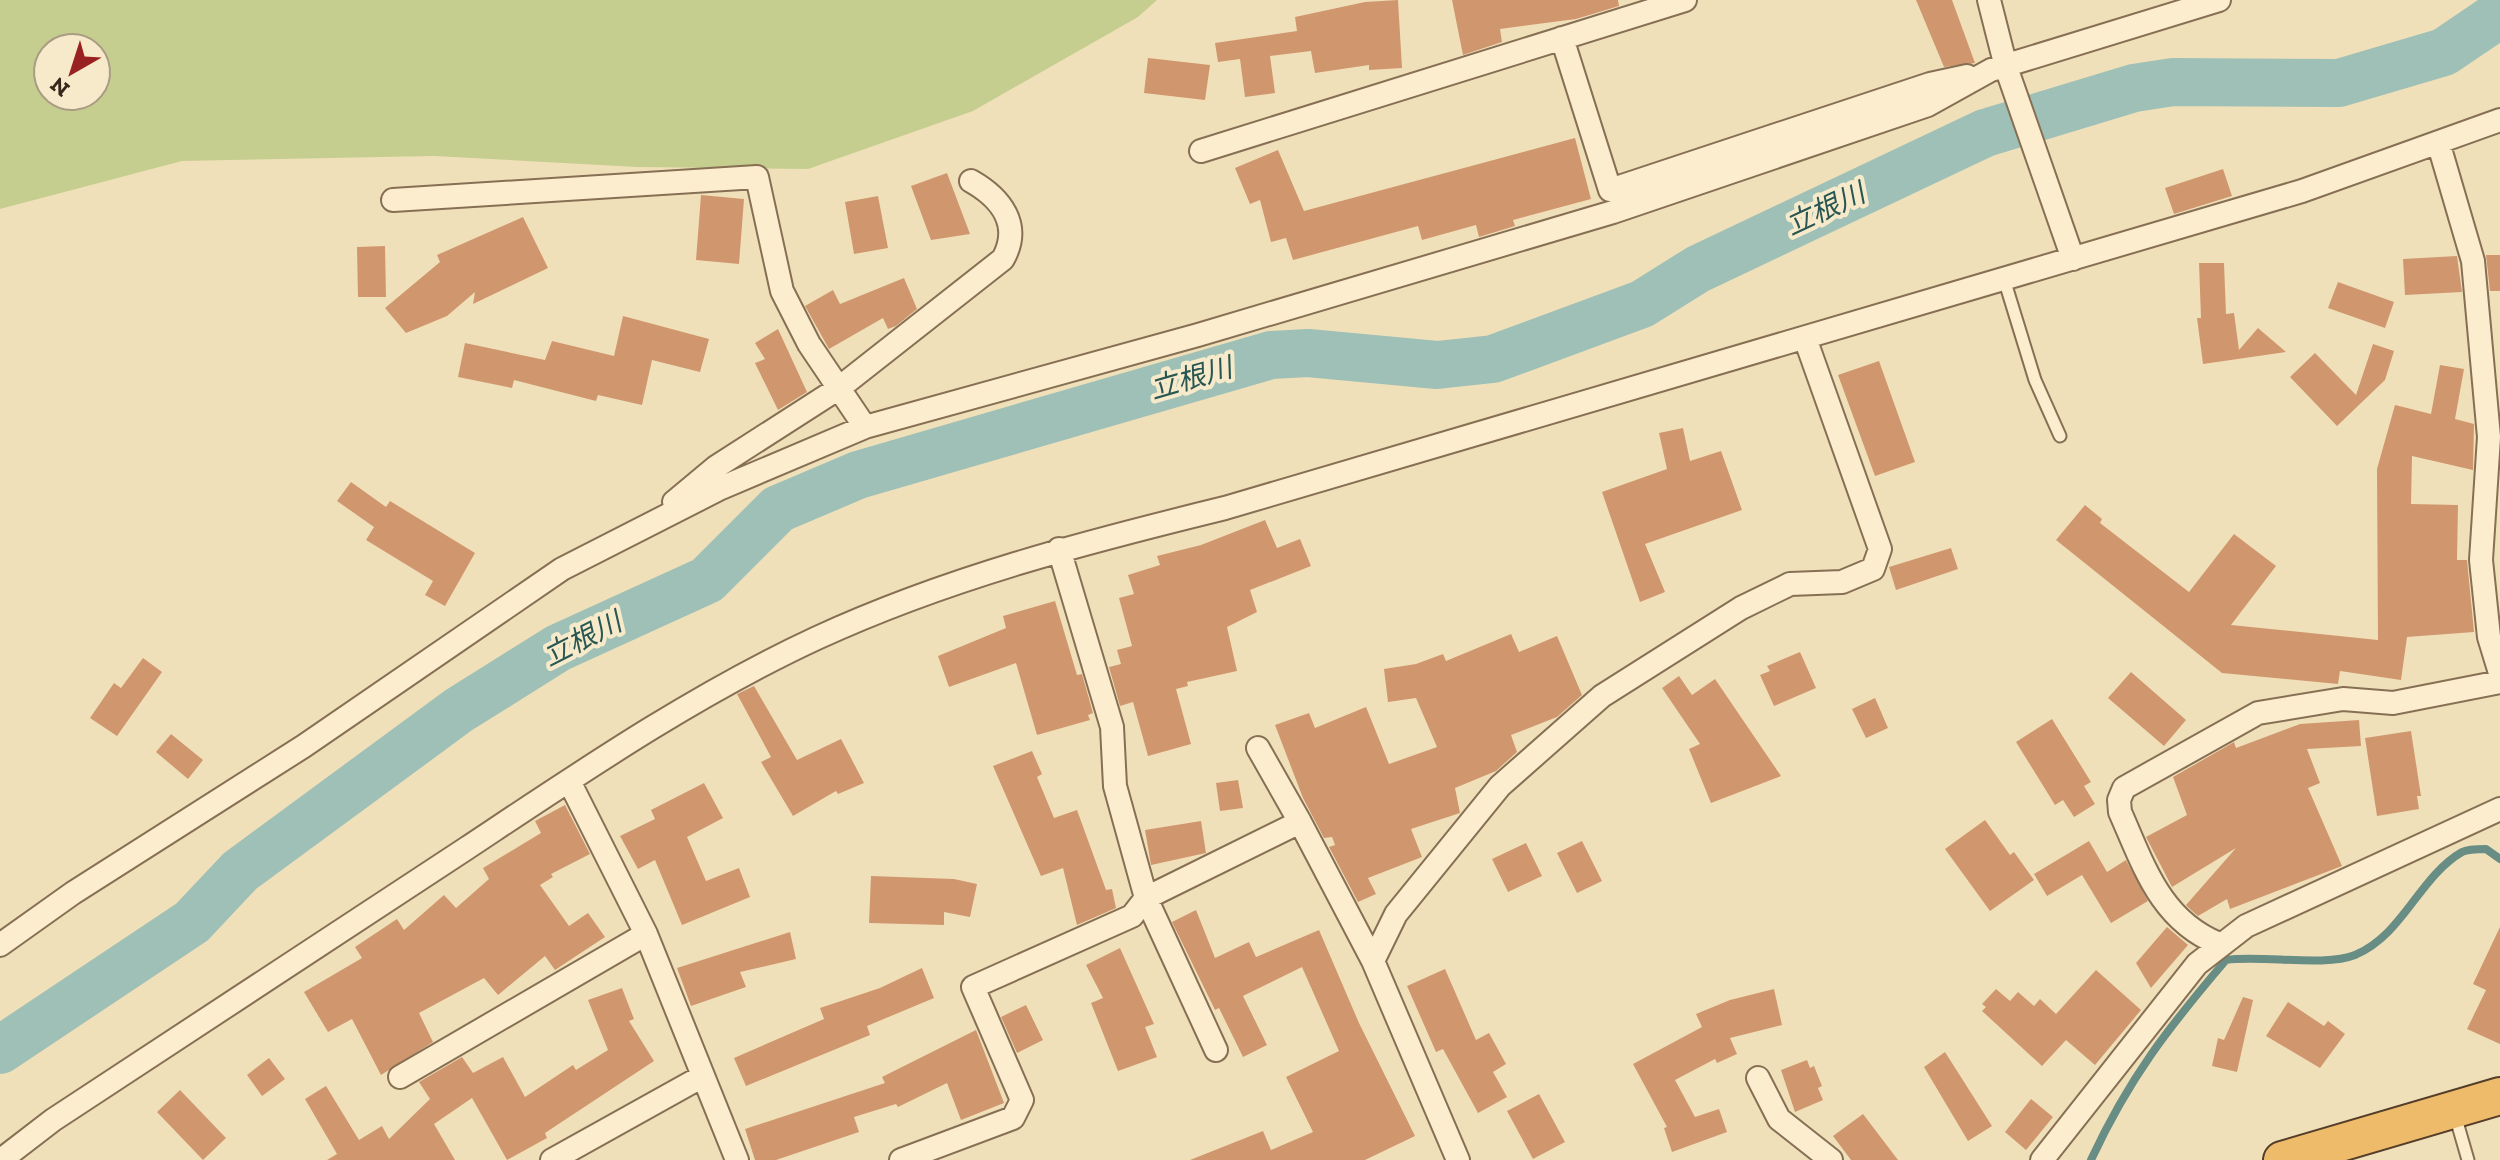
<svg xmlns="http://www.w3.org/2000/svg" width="2500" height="1160" viewBox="0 0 2500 1160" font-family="'Zilla Slab','Noto Sans JP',serif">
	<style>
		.green { fill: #c6ce8f; fill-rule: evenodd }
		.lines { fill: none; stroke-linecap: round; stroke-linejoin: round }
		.stream { stroke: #678d84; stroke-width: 8 }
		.river { stroke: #9fc0b6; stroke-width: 48 }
		.building { fill: #d0976e }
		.service-casing { stroke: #876f54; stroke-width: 15 }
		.minor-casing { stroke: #876f54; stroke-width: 26 }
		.trunk-casing { stroke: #543d29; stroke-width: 40 }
		.service { stroke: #fbedce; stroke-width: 11 }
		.minor { stroke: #fbedce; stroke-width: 22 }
		.trunk { stroke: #eebb6a; stroke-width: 36 }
		.labels { text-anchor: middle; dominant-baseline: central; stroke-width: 8; stroke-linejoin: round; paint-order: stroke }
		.water-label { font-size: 28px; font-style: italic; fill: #285653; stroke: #f7eaca }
	</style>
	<rect width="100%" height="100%" fill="#f0e0ba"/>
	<path class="green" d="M0,0H1157L1138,17L973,111L808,169L637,167L434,156L182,161L0,209ZM48,48H96V96H48Z"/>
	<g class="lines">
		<path class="stream" d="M2091,1160C2129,1078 2168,1028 2226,960C2262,955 2325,967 2355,955C2403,935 2419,877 2462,852C2468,849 2478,849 2486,849L2500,859"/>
		<path class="river" d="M0,1050L192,922L240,871L459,710L558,648L707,580L778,509L858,475L1271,355L1308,353L1437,365L1493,359L1642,304L1698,269L1985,133L2134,88L2173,82L2339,83L2444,52L2500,14"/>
	</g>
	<path class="building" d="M1398,0L1402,68L1369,70V65L1315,73L1311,51L1270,56L1275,93L1245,97L1240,59L1218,62L1215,43L1297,31L1295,17L1365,2Z
		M1452,0H1618L1619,6L1576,19L1500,29L1502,42L1463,55Z
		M1916,0H1952L1975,63L1944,67Z
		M1148,58L1210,65L1205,100L1144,93Z
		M1575,138L1591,199L1513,220L1515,226L1479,237L1476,225L1422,240L1418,226L1293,260L1286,238L1271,242L1260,200L1250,204L1235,168L1278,150L1304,211Z
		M2223,169L2232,196L2174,214L2165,188Z
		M947,173L970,234L931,240L911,186Z
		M701,195L744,199L739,264L696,260Z
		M878,196L888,248L854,254L845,202Z
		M523,217L548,268L473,304L475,292L447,316L406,333L385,308L440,262L437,255Z
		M385,246L386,297H358L357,247Z
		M2486,255H2500V291H2490Z
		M2457,256L2462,292L2405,295L2403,259Z
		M2199,263H2224L2226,314L2234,313L2239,350L2258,328L2286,352L2203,364L2197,318H2201Z
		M904,278L917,309L896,326L888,329L883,318L829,349L805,306L833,290L840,304Z
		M2338,282L2394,302L2385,328L2328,308Z
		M623,316L709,339L700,372L652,360L642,405L598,395L596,401L514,380L512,388L458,377L465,343L545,360L552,341L614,356Z
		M778,329L807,392L778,410L755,363L765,359L755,343Z
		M2373,344L2394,351L2385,380L2337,426L2290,377L2315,353L2356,395Z
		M1879,361L1915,462L1875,476L1838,375Z
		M2440,365L2464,369L2455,419L2474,424L2473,470L2412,456L2411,504L2458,505L2457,560H2467L2474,632L2407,637L2401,680L2340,671L2338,684L2222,673L2056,540L2085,505L2102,519L2100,523L2189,592L2234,534L2276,566L2231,625L2378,640L2377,469L2395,405L2431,414Z
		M1683,428L1690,461L1721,451L1742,510L1645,544L1665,592L1640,602L1602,492L1667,469L1659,433Z
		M351,482L386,507L390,501L475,553L445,606L425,595L433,581L366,540L374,527L337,501Z
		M1265,520L1277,548L1300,539L1311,566L1250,590L1257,612L1227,627L1237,671L1187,682L1188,686L1176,689L1191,744L1148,756L1133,702L1120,706L1109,667L1121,664L1117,650L1132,646L1119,598L1134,594L1128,575L1160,565L1157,556L1201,545Z
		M1951,548L1958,569L1896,590L1889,567Z
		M1055,601L1077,675L1082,674L1093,713L1088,715L1090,720L1037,735L1016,663L949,687L938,656L1006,628L1003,616Z
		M1511,634L1519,652L1557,636L1582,695L1557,717L1511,735L1517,752L1496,771L1455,788L1460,813L1411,829L1422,857L1368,878L1376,894L1358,902L1329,847L1335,845L1332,837L1324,838L1303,798L1275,725L1309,713L1315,728L1366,707L1389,764L1437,747L1416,698L1388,702L1384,669L1416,664L1443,654L1446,661Z
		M1800,652L1816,688L1774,706L1760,675L1770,671L1767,666Z
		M143,658L162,672L117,736L90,718L114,683L121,688Z
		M2131,672L2186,720L2164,746L2108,698Z
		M1679,676L1692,695L1715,679L1781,776L1711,803L1689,749L1700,744L1662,688Z
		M754,686L797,760L841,739L864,783L838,794L836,791L793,816L761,762L771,757L737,694Z
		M1875,698L1888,728L1866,738L1852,709Z
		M2052,719L2091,782L2084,786L2095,804L2074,817L2063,800L2055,805L2016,742Z
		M2359,720L2361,746L2307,749L2320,783L2308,788L2342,866L2230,909L2227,899L2198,916L2191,910L2186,905L2236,848L2172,887L2146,837L2187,815L2173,777L2234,742L2236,748L2300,724Z
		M2411,731L2421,796H2417L2419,809L2377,816L2365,738Z
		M171,734L203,760L188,779L156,752Z
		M1032,751L1042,774L1037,777L1054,818L1077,810L1106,890L1112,889L1116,908L1077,925L1063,868L1041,876L993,766Z
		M1238,780L1243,808L1220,811L1216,783Z
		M704,783L723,818L687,837L706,881L739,868L750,897L682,925L655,860L638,869L620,836L655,819L651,810Z
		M565,805L590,854L551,874L553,877L540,885L569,926L588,913L605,937L555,970L545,956L498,995L484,978L419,1013L433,1042L381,1075L352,1019L328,1032L304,992L362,958L355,947L397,919L404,930L444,895L456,908L489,879L483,868L541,833L535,821Z
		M1985,820L2010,855L2014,852L2034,880L1990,911L1945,849Z
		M1201,821L1206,853L1151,865L1145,830Z
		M1582,841L1602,881L1577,893L1557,853Z
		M2089,841L2107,872L2126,860L2148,901L2111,923L2082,875L2047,896L2034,874Z
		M1526,843L1542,876L1508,892L1492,859Z
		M871,876L954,879L977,884L970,917L944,912V925L869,923Z
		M1196,910L1215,958L1249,942L1256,957L1319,930L1359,1023L1415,1136L1365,1160H1190L1263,1131L1271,1150L1313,1132L1286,1077L1339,1051L1302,967L1243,996L1267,1045L1243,1057L1219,1008L1215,1010L1172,922Z
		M2167,927L2188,945L2151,988L2136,963Z
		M2500,927V1044L2467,1029L2486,990L2473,984Z
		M790,932L796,959L740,972L746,987L691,1006L677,968Z
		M1120,948L1154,1024L1145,1027L1157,1057L1118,1071L1091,1003L1103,998L1086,965Z
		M922,968L934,998L867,1026L870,1035L746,1086L734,1058L824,1019L820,1008L880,988Z
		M1445,969L1476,1040L1489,1033L1506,1064L1493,1072L1507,1097L1478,1113L1443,1049L1436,1052L1407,986Z
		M2096,970L2141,1010L2095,1065L2066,1040L2042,1066L1982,1011L1986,1007L1982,1004L1996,989L2010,1001L2018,992L2034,1006L2040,999L2056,1014Z
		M622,988L634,1019L629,1021L654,1061L545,1133L547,1138L507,1160L472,1098L434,1124L455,1160H327L337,1154L305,1099L326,1086L359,1140L382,1126L389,1139L430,1099L419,1082L462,1057L473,1073L503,1057L525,1097L573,1065L576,1070L608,1050L588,1000Z
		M1774,989L1782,1025L1730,1038L1737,1054L1717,1063L1715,1059L1675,1080L1695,1117L1719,1109L1727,1132L1672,1152L1664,1128L1667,1127L1633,1064L1702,1027L1696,1014L1730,1000Z
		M2243,997L2253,1000L2237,1072L2212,1066L2218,1038L2224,1040Z
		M2288,1002L2324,1026L2328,1021L2345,1034L2320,1068L2266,1036Z
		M1026,1005L1043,1040L1017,1053L1001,1017Z
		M976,1030L1004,1103L961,1120L947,1083L898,1107L896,1104L854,1117L859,1132L776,1160H755L745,1129L885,1083L882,1077Z
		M1945,1052L1992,1126L1968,1141L1924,1067Z
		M269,1058L285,1079L262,1096L247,1075Z
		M1807,1060L1810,1068L1814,1066L1822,1086L1818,1088L1823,1100L1795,1112L1781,1070Z
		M180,1090L226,1138L203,1160L157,1112Z
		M1539,1094L1565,1142L1533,1159L1507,1111Z
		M2031,1099L2053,1117L2026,1150L2005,1132Z
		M1863,1114L1898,1160H1851L1833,1136Z"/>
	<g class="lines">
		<g class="service-casing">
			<path id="service" d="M2004,279L2035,380L2060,436
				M2455,1115L2468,1160"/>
		</g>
		<g class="minor-casing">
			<path id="minor" d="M1989,0L2006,67L2073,259
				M1562,38L1610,190L1930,84L1967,76
				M2439,145L2473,261L2489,437L2481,560L2489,637L2500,673
				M1201,151L1685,0
				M393,200L757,177L782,291L809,344L865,427
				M674,502L716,467L839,388L1003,259C1022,225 1001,198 971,181
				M1059,549L1112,727L1115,786L1146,898L1216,1050
				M1258,748L1300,822
				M569,781L646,934L737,1160
				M2219,944C2160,920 2144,866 2120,812L2119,800L2124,788L2258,713L2343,699L2393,703L2500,682
				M0,945L73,893L304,746L562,569L721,488L865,427L1198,335L1613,212L1928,105L1991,70L2219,0
				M400,1077L646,934
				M1758,1078L1779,1119L1831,1160
				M1,1160L53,1120C191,1029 329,938 467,848C580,773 694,695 817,638C947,578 1086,542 1225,508L2302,191L2500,120
				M552,1160L703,1076
				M901,1160L1013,1118L1022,1100L973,987L1132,916L1146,898L1300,822L1373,961
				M1458,1160L1373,961L1396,914L1500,786L1602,696L1741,608L1790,584L1842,582L1873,569L1880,549L1805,338
				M2042,1160L2197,964L2246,926L2500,809"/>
		</g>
		<g class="trunk-casing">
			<path id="trunk" d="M2282,1160L2500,1096"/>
		</g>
		<use href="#service" class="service"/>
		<use href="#minor" class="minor"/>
		<use href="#trunk" class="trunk"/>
	</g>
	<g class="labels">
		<g class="water-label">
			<text transform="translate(1825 209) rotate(-25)">立根川</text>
			<text transform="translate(1191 378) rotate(-16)">立根川</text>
			<text transform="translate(582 639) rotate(-27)">立根川</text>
		</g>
	</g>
	<g transform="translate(72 72) rotate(219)"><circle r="38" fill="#f7eaca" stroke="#a99c84" stroke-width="2"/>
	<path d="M0-6L14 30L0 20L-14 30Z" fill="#992122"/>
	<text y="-12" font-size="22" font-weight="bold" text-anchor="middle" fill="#35271a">N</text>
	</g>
</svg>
